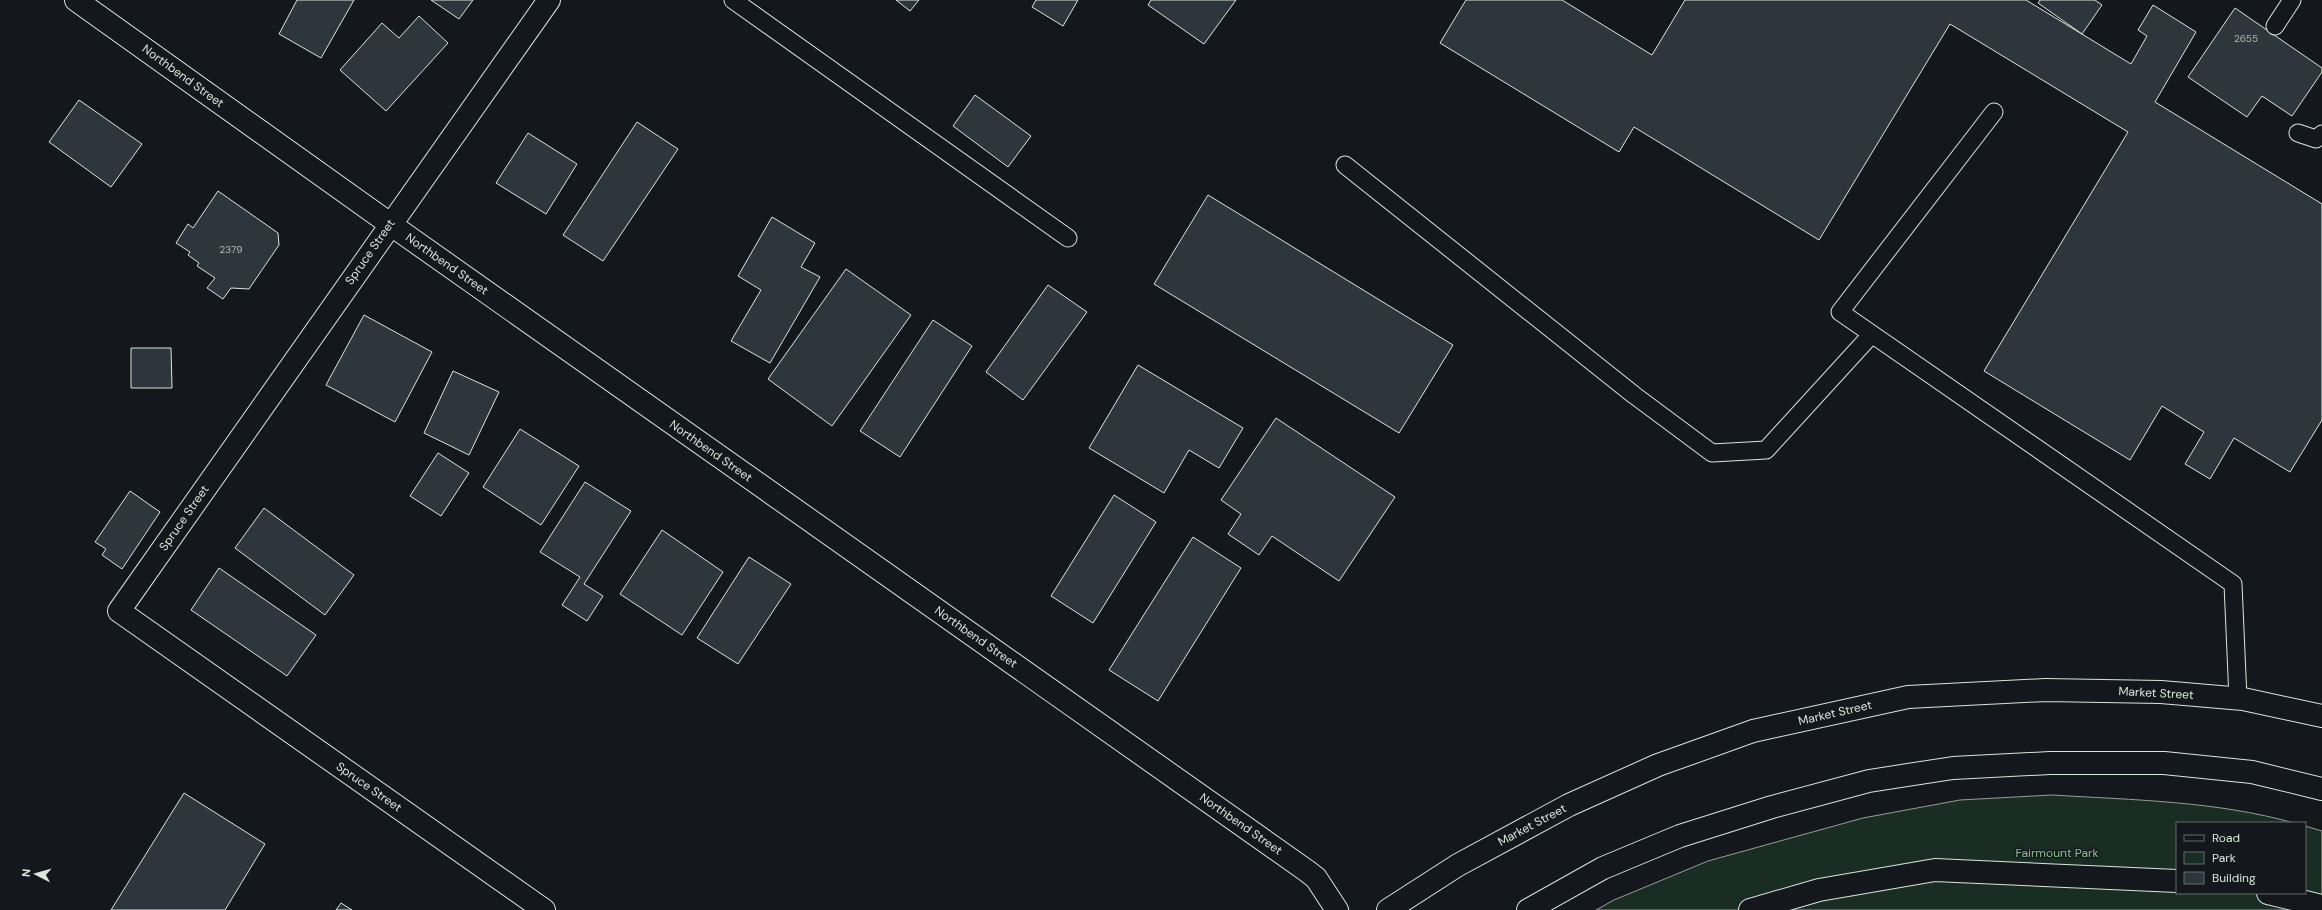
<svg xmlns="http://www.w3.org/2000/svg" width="2322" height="910" viewBox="0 0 2322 910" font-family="'DM Sans',sans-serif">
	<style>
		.green { fill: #1a2d24; stroke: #939e99 }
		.building { fill: #2c363c; stroke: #d8e6dc }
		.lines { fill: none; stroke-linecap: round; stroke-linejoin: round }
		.lane-casing { stroke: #d8e6dc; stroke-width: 19 }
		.street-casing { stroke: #d8e6dc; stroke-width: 24 }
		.primary-casing { stroke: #d8e6dc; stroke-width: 24 }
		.lane { stroke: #14181c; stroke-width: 17 }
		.street { stroke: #14181c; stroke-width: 22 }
		.primary { stroke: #14181c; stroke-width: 22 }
		.labels { text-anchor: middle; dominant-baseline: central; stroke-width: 3; stroke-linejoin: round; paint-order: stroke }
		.number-label { font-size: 10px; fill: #adbab4 }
		.street-label { font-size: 12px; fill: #d8e6dc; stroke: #14181c }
		.park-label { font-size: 12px; fill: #8ac095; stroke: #14181c }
	</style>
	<rect width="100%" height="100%" fill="#14181c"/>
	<path class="green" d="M2052,795C2133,800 2216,801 2294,823H2177V893H2305V826L2322,831V910H1596L1614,900L1708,861L1863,818L1960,800Z"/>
	<path class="building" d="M297,0H354L321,58L279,34Z
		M431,0H473L459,19Z
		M896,0H919L910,11Z
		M1036,0H1078L1063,26L1032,7Z
		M1151,0H1236L1204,44L1148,5Z
		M1466,0H1562L1652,55L1685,0H2026L2131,64L2147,36L2138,30L2153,5L2196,32L2155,102L2322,204V420L2290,472L2234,438L2210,479L2185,464L2204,432L2162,406L2130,460L1984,371L2128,132L1950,24L1819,240L1634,127L1619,152L1440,43Z
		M2040,0H2095L2102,5L2082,34L2038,3Z
		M2235,8L2322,68V72L2292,116L2262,96L2247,117L2188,77Z
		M419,16L448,43L386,111L340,70L382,23L399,38Z
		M975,95L1031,136L1008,167L953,126Z
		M79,100L142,144L111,187L49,142Z
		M637,122L678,149L603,261L563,235Z
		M528,133L577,164L546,214L496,183Z
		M218,191L278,233L279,245L249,289L231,288L223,299L207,288L215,278L197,266L199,263L188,255L190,252L176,243L188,224L193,228Z
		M1208,195L1453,345L1399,433L1154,284Z
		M772,217L815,243L801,267L820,277L770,363L731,341L761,290L738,276Z
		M846,269L911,315L832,426L768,379Z
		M1048,285L1087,312L1023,400L986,372Z
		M364,315L432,352L395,422L326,385Z
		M933,320L972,346L900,457L860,431Z
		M131,348H171L172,388H131Z
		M1138,365L1243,428L1219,468L1189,450L1164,493L1089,448Z
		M453,371L499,392L469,455L424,433Z
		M1276,418L1395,497L1339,581L1272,536L1259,555L1228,534L1241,514L1221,500Z
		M520,429L579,466L541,525L483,487Z
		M438,453L469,473L441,516L410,496Z
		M585,482L631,511L584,584L603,596L587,621L562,605L580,577L540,552Z
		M130,491L160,512L122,569L102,555L106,549L95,542Z
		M1114,495L1156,522L1093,623L1051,596Z
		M264,508L354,575L325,615L235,548Z
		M662,530L723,572L682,635L620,594Z
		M1193,537L1241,568L1158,701L1109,670Z
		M749,557L791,584L738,664L697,638Z
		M219,568L316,635L287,676L191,610Z
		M184,793L265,844L225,910H111Z
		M341,903L352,910H336Z"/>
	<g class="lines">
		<g class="lane-casing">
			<path id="lane" d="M733,0L1068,238
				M2275,26L2292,0
				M1994,112L1840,312L2233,584L2238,699
				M2298,133L2316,139L2322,134
				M1345,165L1634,395L1712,453L1766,450L1872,334"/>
		</g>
		<g class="street-casing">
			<path id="street" d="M76,0L390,224L1307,871L1316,878L1337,910
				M2268,893L2322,906
				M544,910L119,611L549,0
				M1750,910L1819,890L1935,870L2177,881"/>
		</g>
		<g class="primary-casing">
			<path id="primary" d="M1388,910L1458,865L1569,805L1658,765L1753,731L1908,697L2045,690L2161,692L2243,699L2322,716
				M1528,910L1603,868L1680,836L1772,807L1869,781L1953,768L2050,763H2164L2252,772L2322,789"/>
		</g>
		<use href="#lane" class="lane"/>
		<use href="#street" class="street"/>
		<use href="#primary" class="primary"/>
	</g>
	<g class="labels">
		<g class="number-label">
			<text x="2246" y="38">2655</text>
			<text x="231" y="249">2379</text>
		</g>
		<g class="street-label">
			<text transform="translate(183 76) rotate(36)">Northbend Street</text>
			<text transform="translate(370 252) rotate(-55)">Spruce Street</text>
			<text transform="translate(447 264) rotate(35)">Northbend Street</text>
			<text transform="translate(711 451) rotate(35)">Northbend Street</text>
			<text transform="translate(184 518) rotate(-55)">Spruce Street</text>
			<text transform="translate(976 637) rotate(35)">Northbend Street</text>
			<text transform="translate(2156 693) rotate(3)">Market Street</text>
			<text transform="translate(1835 713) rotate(-13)">Market Street</text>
			<text transform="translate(369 787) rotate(35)">Spruce Street</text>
			<text transform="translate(1241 824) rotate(35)">Northbend Street</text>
			<text transform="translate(1532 825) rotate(-28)">Market Street</text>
		</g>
		<g class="park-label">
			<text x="2057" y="853">Fairmount Park</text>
		</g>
	</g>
	<rect x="2176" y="822" width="130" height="72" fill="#14181c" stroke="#626a69"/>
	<rect x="2184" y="835" width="20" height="6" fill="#14181c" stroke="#626a69"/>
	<text x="2212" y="842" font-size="12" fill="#d8e6dc">Road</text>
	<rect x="2184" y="852" width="20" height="12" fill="#1a2d24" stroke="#626a69"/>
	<text x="2212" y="862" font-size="12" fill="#d8e6dc">Park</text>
	<rect x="2184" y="872" width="20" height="12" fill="#2c363c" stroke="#626a69"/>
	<text x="2212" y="882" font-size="12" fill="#d8e6dc">Building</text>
	<g transform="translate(36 874) rotate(276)" stroke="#14181c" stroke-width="3" paint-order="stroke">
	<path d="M0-3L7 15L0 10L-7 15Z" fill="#d8e6dc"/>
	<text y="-6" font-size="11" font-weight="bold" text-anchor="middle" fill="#d8e6dc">N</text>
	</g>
</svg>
